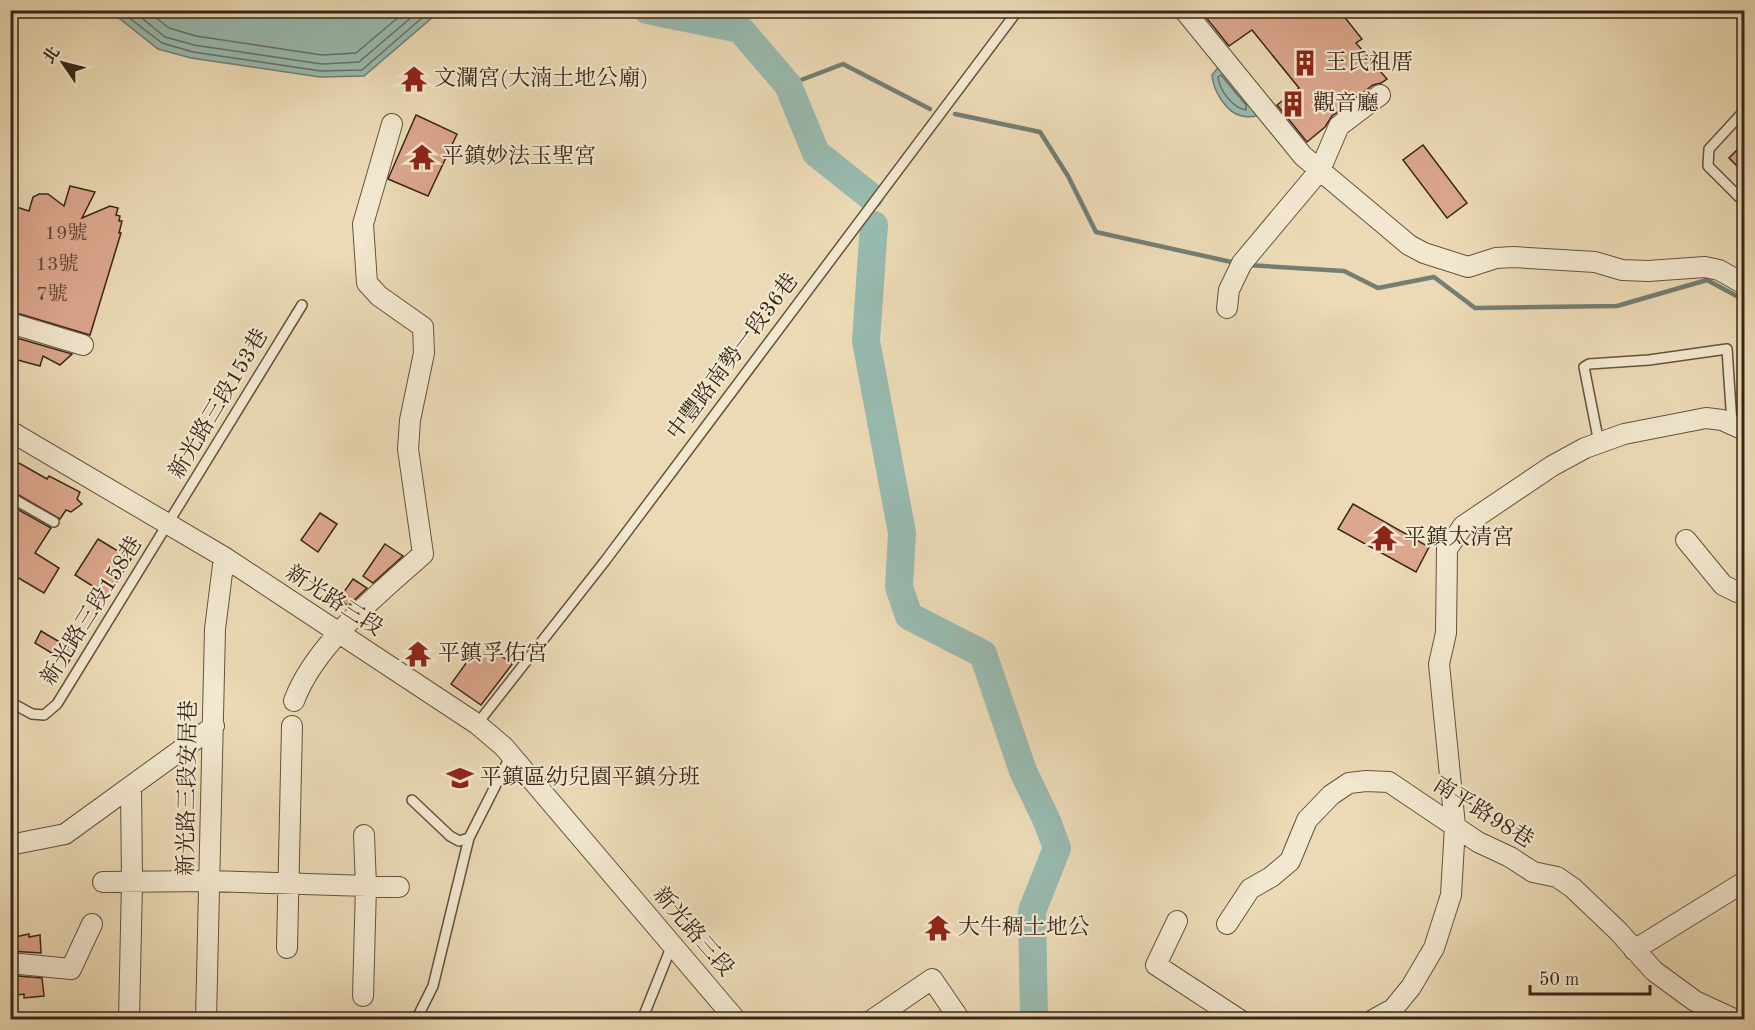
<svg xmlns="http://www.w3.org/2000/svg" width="1755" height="1030" viewBox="0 0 1755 1030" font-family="'Old Standard TT','Noto Serif TC',serif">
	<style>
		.water { fill: #98baaf; stroke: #727f73; stroke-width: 1.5 }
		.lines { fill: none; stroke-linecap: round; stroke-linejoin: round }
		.shore { stroke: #687064; stroke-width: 1.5 }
		.stream { stroke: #727f73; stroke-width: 4.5 }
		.river { stroke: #98baaf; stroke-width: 28 }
		.building { fill: #dca78d; stroke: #382618; stroke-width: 1.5 }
		.service-casing { stroke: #65533f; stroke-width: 12 }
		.minor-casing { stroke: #65533f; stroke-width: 22 }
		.service { stroke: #f2e7cf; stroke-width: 9 }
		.minor { stroke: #f2e7cf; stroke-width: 20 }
		.labels { text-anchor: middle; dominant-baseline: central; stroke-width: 4.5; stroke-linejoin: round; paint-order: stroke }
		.number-label { font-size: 20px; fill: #614635 }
		.poi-label { font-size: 22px; fill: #382618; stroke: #f2e7cf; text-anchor: start }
		.street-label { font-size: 22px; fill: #382618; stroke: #f2e7cf }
	</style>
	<rect width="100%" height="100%" fill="#ebdab5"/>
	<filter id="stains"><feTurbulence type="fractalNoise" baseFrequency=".00333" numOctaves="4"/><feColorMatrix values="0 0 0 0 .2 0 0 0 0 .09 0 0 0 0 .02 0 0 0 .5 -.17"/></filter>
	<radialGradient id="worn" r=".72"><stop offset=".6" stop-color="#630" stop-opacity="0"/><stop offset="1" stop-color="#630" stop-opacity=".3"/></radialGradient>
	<path class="water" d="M110,11H440L364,76L320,77L191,58L158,49Z
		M1221,64L1262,115C1256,116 1248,118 1242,116C1226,113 1213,90 1212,75Z"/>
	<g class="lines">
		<path class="shore" d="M119,10L162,43L193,52L321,71L362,70L431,10
			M132,10L165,37L194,45L322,64L359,62L420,10
			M146,10L169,28L196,36L322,55L356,53L407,10
			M1221,75L1246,105V110C1233,108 1219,90 1218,77Z"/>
		<path class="stream" d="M788,85L843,64L930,109
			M955,114L1040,132L1068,176L1096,232L1236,263
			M1247,265L1344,271L1378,288L1434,277L1475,308L1617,306L1707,280L1744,300"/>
		<path class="river" d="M647,10L740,29L788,85L816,153L870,196
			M874,225L866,341L902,533L899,587L909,616L983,654L1023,771L1047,821L1057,848L1032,911L1034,1020"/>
	</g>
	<path class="building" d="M1200,10H1339L1362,39L1356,43L1387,79L1381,83L1373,85L1332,116L1325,127L1307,142L1277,105L1299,88L1252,30L1229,46Z
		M416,115L457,134L428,196L388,179Z
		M1744,143V173L1729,158Z
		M1423,145L1467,203L1447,218L1403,160Z
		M70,186L95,192L82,218L110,206L118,208L116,215L120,216L119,221H122L119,233H121L90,335L10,311V205L29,211L33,197L39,194H48L64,206Z
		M10,336L72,354L60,365L43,356L40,366L10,358Z
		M10,458L47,479L49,476L80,492L77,499L82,504L71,512L66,510L60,519L10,490Z
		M1353,504L1429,547L1416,572L1338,529Z
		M10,505L51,528L35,553L59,568L44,593L10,573Z
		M320,513L337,524L318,552L301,540Z
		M98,539L131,559L108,596L75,575Z
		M385,544L403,556L373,583L363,576Z
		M353,579L367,588L348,606L339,599Z
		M41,631L75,651L68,663L35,643Z
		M487,648L513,663L481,705L451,684L472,655L479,660Z
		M29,934V937L40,935L41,953L10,951V938Z
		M18,976L42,978L44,996L24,998V994L10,996V977Z"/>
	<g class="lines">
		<g class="service-casing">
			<path id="service" d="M1744,111L1709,149L1708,166L1744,202
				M1599,443L1584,367L1589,364L1649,360L1727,349L1732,424
				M10,497L54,522
				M10,702L32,714L44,715L57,704L302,305
				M477,724L605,561L1018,10
				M412,800L450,836L459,841L469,838
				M416,1020L433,986L469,838L511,755
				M642,1020L672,945"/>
		</g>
		<g class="minor-casing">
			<path id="minor" d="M1184,10L1303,156L1409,245L1424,253L1468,267L1496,258L1513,257L1595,262L1622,270L1648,271L1705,267L1719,270L1744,284
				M1227,308L1229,290L1242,263L1320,170L1339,126L1380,95
				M10,323L83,345
				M10,431L224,557L477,724L504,747L736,1020
				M1686,540L1723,585L1737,592L1744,589
				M294,701C315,644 379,594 423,554L408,449L410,420L424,353L423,327L379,296L367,283L363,224L392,124
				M10,845L65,834L214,726
				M103,882L211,881L399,887
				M1177,921L1156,965L1240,1020
				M1227,924L1250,889L1271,877L1290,861L1307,820L1331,795L1349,783L1366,781L1389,782L1478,842L1510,857L1533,872L1557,877L1573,888L1618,931L1654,971L1695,1001L1736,1020
				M287,948L292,726
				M1634,950L1744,882
				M10,963L71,969L92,924
				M363,996L366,886L364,835
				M129,1020L132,882L131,787
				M206,1020L215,629L224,557
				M872,1020L932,979L960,1020
				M1373,1020L1393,1009L1411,987L1434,948L1451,895L1455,826L1439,664L1446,633L1447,549L1463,526L1552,466L1585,448L1624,434L1706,418L1722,420L1744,430"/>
		</g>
		<use href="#service" class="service"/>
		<use href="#minor" class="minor"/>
	</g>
	<defs>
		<g id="building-bare" transform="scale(2.07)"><path d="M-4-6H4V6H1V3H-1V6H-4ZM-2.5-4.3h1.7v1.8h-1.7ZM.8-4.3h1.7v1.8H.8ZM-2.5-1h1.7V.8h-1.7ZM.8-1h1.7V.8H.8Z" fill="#8f2418" stroke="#f2e7cf" stroke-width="2.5" paint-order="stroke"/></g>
		<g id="temple-bare" transform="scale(2.07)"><path d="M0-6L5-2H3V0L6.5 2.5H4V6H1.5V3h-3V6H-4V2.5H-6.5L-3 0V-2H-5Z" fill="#8f2418" stroke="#f2e7cf" stroke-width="2.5" paint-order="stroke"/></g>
		<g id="school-bare" transform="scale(2.07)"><path d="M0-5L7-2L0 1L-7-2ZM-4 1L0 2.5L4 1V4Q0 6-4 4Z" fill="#8f2418" stroke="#f2e7cf" stroke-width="2.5" paint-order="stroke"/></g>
	</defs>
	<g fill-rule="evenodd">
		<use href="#building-bare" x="1305" y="63"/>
		<use href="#temple-bare" x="414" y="79"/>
		<use href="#building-bare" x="1293" y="104"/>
		<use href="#temple-bare" x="422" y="157"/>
		<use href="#temple-bare" x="1384" y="538"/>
		<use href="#temple-bare" x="418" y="654"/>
		<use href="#school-bare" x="460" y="778"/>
		<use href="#temple-bare" x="938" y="928"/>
	</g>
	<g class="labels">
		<g class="number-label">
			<text x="66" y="234">19號</text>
			<text x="57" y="265">13號</text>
			<text x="52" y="295">7號</text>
		</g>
		<g class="poi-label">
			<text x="1325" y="63">王氏祖厝</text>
			<text x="434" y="79">文瀾宮(大湳土地公廟)</text>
			<text x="1313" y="104">觀音廳</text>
			<text x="442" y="157">平鎮妙法玉聖宮</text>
			<text x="1404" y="538">平鎮太清宮</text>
			<text x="438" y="654">平鎮孚佑宮</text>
			<text x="480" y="778">平鎮區幼兒園平鎮分班</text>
			<text x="958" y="928">大牛稠土地公</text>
		</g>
		<g class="street-label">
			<text transform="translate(733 357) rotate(-53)">中豐路南勢一段36巷</text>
			<text transform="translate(219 404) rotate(-59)">新光路三段153巷</text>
			<text transform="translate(334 601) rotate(33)">新光路三段</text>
			<text transform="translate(92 611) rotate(-58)">新光路三段158巷</text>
			<text transform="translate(188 788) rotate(-89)">新光路三段安居巷</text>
			<text transform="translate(1483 813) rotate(32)">南平路98巷</text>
			<text transform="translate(693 932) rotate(49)">新光路三段</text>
		</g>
	</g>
	<rect width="1755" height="1030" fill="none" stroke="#ebdab5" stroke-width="36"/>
	<rect x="12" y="12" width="1731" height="1006" fill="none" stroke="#382618" stroke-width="3"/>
	<rect x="18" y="18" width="1719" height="994" fill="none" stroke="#382618" stroke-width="1.5"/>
	<g transform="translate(63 63) rotate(305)" stroke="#f2e7cf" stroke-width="4.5" paint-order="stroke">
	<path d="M0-4.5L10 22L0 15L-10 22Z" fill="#382618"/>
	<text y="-9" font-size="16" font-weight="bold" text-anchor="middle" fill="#382618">北</text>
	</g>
	<path d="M1530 985v9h120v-9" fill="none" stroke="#382618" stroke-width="3"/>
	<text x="1539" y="985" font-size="18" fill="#382618" stroke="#f2e7cf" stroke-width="4.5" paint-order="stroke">50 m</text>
	<rect width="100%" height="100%" filter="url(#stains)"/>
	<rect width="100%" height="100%" fill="url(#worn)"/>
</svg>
